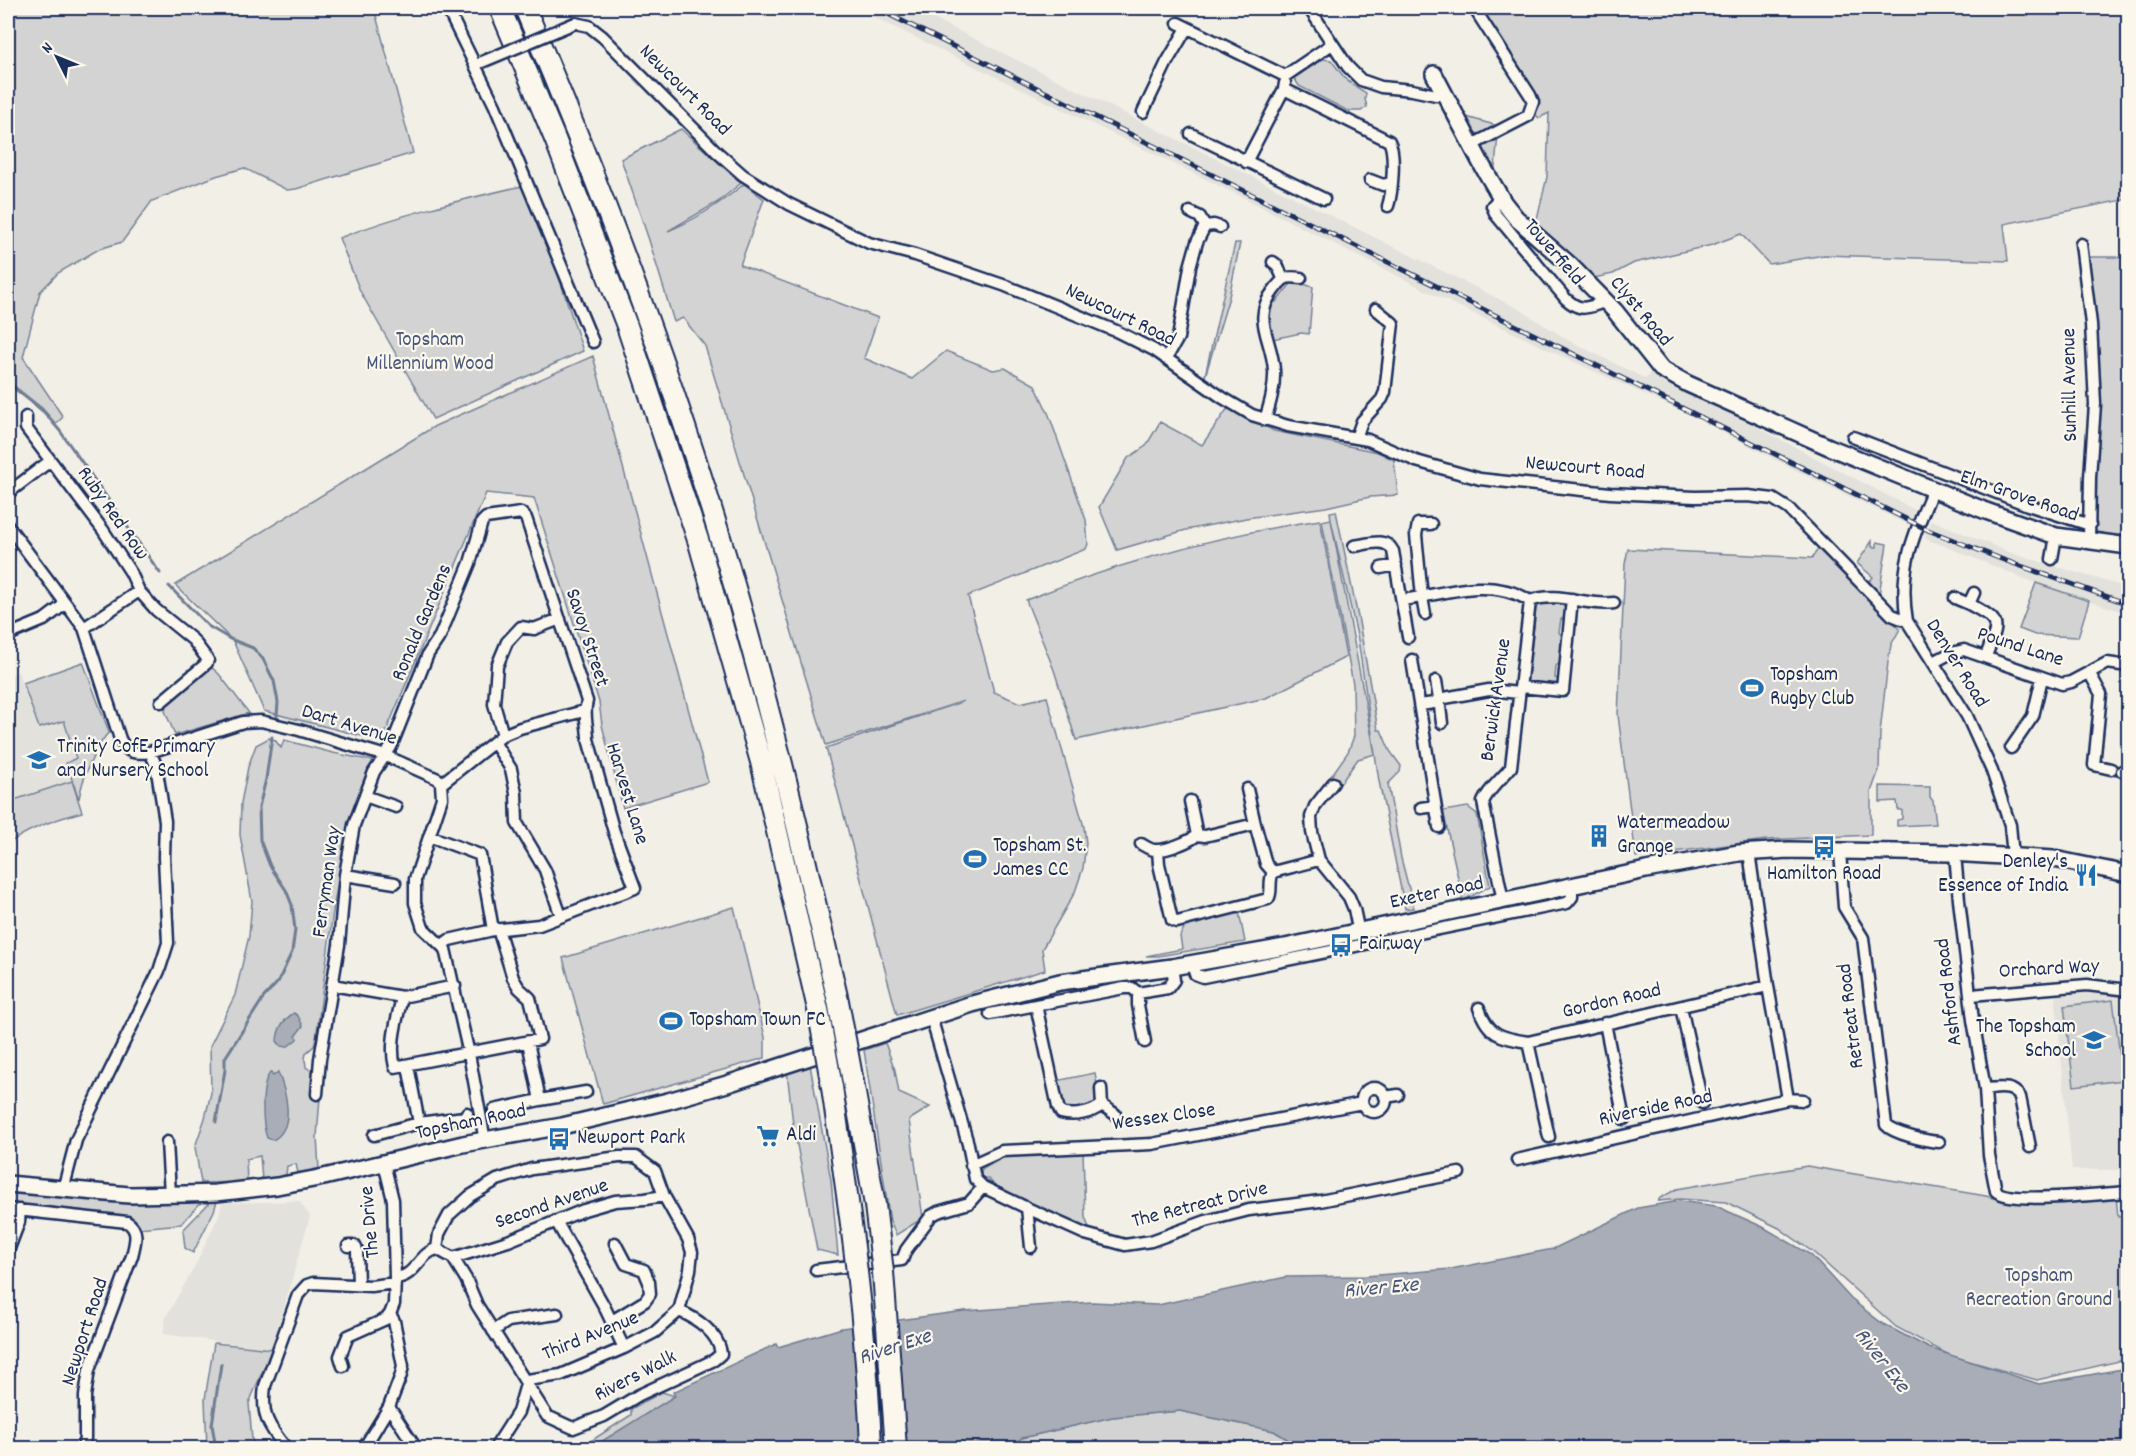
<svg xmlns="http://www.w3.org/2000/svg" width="2136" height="1456" viewBox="0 0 2136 1456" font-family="Dekko,sans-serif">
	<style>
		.built { fill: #e2e1dc }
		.green { fill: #d2d3d2; stroke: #768198; stroke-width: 1.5 }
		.water { fill: #a9adb7; stroke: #707b93; stroke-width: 1.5 }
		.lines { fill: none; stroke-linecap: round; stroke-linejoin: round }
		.stream { stroke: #707b93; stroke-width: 3 }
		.street-casing { stroke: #1b2f5e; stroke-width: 15 }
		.secondary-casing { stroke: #1b2f5e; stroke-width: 20 }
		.highway-casing { stroke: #1b2f5e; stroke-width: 24 }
		.street { stroke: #fbf7ec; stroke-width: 10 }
		.secondary { stroke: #fbf7ec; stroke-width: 15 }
		.highway { stroke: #fbf7ec; stroke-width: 20 }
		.rail-casing { stroke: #1b2f5e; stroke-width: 5 }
		.rail { stroke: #fbf7ec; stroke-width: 3; stroke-dasharray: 9; stroke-linecap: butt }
		.street-bridge-casing { stroke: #1b2f5e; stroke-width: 15; stroke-linecap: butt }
		.highway-bridge-casing { stroke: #1b2f5e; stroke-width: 24; stroke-linecap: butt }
		.street-bridge { stroke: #fbf7ec; stroke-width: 10 }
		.highway-bridge { stroke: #fbf7ec; stroke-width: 20 }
		.labels { text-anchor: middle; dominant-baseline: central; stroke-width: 4.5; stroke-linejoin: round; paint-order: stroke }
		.street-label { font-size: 21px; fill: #1b2f5e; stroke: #fbf7ec }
		.park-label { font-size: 21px; fill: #49587b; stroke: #fbf7ec }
		.poi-label { font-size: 21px; fill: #1b2f5e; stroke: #fbf7ec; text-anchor: start }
		.water-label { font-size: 22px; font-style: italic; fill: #465579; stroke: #fbf7ec }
	</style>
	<rect width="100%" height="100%" fill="#f2efe6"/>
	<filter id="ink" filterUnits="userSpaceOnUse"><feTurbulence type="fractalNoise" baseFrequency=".0167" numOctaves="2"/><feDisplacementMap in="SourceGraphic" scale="12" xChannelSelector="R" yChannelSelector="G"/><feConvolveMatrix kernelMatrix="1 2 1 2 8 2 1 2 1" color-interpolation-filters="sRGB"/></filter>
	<g filter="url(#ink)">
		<path class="built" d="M855,8H912L1519,309L1568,340L1646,379L1652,369L1690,392L1915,510L1909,525L1793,469L1692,416L1572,361L1435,295L1246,199Z
			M1931,520L2014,554L2128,588V613L2061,593L1924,538Z
			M18,672L38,729L63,721L76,758L65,762L82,812L56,819L16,838L8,844V676Z
			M2089,991L2128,995V1164L2118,1170H2072L2055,992Z
			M299,1201L310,1216L272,1349L163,1334L166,1317L195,1266L219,1215L222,1203Z"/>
		<path class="green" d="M8,8H374L413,153L296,189L287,190L244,168L216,176L152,201L122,242L99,249L58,273L40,292L23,357L63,417L56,424L42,408L8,381Z
			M1478,8H2128V199L2004,224L2008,261L1824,255L1769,264L1741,234L1712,245L1634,263L1613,274L1594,278L1535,227L1547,177L1549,113L1539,118L1536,115L1535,96Z
			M1323,59L1331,60L1347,81L1366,93L1365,99L1367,107L1361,111H1348L1299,86L1294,78Z
			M1463,116L1498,126C1476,137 1476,138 1463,116Z
			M681,129L741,183L718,202L668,231C695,220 721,203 744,184L764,199L740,265L878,318L864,358L912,379L946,351L993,370L1005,368L1035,385L1049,415L1086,520L1088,544L1086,549L968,596L994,692L1020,703L1047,697L1084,827L1086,843L1083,868L1075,892L1042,949L1045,970L897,1015L826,748L964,701L826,745L705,346L683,318L674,322L649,240L621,159Z
			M1498,135L1494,178L1480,146Z
			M522,186L558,274L583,351L433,419L360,291L339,238C398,215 460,200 522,186Z
			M1235,243H1240L1229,297L1204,380Z
			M2087,257H2128V537L2092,533L2100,393L2098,338Z
			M1297,282L1313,287L1309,334L1301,333L1273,339C1266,326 1267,314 1273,301L1276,302L1290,285L1289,283Z
			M593,356L708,782L623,808L602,725L599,702L534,498L486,493L382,741L264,711L233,641L175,585L435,426Z
			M1228,408L1274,431L1378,452L1394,460L1398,495L1370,497L1326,507L1246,518L1186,530L1117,550L1099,507L1128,458L1146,446L1160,422L1202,445Z
			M1336,511L1359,622L1378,730H1381L1390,751L1401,766L1400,772L1388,784L1401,858L1414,908L1405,909L1379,781L1358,640L1331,520L1375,754L1358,759L1338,787L1329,779L1348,752L1354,736L1353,684L1322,521L1331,519L1330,512Z
			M1320,520L1346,657L1266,698L1076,740L1054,670L1026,600C1121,562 1218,535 1320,520Z
			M1872,541V547H1877V542L1887,544L1879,595L1867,584L1873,577L1857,563Z
			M1628,549L1812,558L1818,549L1900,629L1891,645L1888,662L1880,733L1879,770L1871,792V835L1766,840L1636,857L1618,715L1625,564Z
			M2036,583L2089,601L2078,637L2035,635L2019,629Z
			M1547,603L1567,605L1566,619H1561L1559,632L1563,638L1561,662L1556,666L1555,678L1561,680V687L1527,685L1536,608L1539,605Z
			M83,662L109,732C95,747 82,779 79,799L66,763L76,758L64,721L39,728L23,683Z
			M210,666L219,674L249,713L175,735L165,711L166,704Z
			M269,738L275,740L281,748L284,740L333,753L374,761L350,816L334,904L316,1039L314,1046L306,1053L305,1059L306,1067L314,1073L320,1097L317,1137L319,1169L298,1173L296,1164L287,1166L286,1175L262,1180L260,1156L246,1159L247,1182L201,1183L195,1147L205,1118L211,1093L210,1046L235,995L249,936L252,901L240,835L241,803L248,767L256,745Z
			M72,781L82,812C56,819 29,828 8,844V802Z
			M1880,786L1930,787V797L1933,801L1936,824L1897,826V820L1902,819V810H1898L1897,801L1880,802Z
			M1468,807L1477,814L1490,886C1481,890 1473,897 1463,900L1443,811Z
			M1565,893L1567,898L1369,939L1377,933Z
			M734,907L765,1037V1058L603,1104L563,958Z
			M1239,912L1245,942L1158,956H1146L1182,949L1180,936L1186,924Z
			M2113,1000L2123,1080L2074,1086L2064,1006Z
			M885,1043L895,1070L899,1093L930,1107L909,1120L923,1218L896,1235L890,1221L864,1050Z
			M810,1065L831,1180L838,1255L817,1250L793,1124L787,1071Z
			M1095,1073L1099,1097L1092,1108L1071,1112L1061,1105L1056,1081Z
			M1083,1150L1085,1217L1089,1228L1064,1221L996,1186L988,1179L981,1177V1170L1006,1156Z
			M1807,1166L1986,1196C2016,1207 2083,1198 2116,1196L2118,1217L2128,1216V1359L2037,1380L1951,1356L1896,1327L1814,1253L1779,1228L1726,1202L1680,1199L1658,1201L1660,1198L1677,1189Z
			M12,1191L203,1200L181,1224L139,1228L133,1220L8,1205V1194H11Z
			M217,1201L214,1211L193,1253L185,1248L183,1230L210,1202Z
			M214,1343L272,1349L249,1403L252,1440L259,1448H207L205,1399Z
			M662,1392L675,1396L645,1415L637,1448H580L631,1415V1409Z
			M1180,1411L1274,1431L1302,1448H1008L1022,1438L1112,1417Z"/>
		<path class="water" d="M294,1013L298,1016L303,1026L296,1035L297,1039L287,1047L281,1046L277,1041C278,1028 283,1020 294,1013Z
			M271,1072L273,1076L278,1072C286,1092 296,1127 273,1140L267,1138C262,1124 260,1083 271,1072Z
			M1679,1201L1716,1206L1763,1227L1811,1255L1851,1299L1883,1324L1929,1348L2039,1384L2128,1368V1448H1302L1274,1431L1180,1411L1112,1417L1022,1438L1008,1448H591L675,1396L673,1392L776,1344L778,1347L842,1328L964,1311L1092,1302L1158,1305L1286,1277L1366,1276L1451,1269L1553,1249L1638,1208Z"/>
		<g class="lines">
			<path class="stream" d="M8,383L44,412L60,431L160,573
				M169,586L208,626L230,639L253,648L263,659L274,681L278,702L277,716
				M216,1122L225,1070V1058L264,997L278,982L292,952L295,930L292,905L286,890L270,866L260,840L259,807L266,779L272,737
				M216,1448L212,1425L221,1364"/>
			<g class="street-casing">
				<path id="street" d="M447,8L495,106L593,342
					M1309,8L1348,67L1361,80L1381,87L1412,90L1436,95L1444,91
					M575,23L589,26L603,37L717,152L743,175L789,204L869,243L915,255L1006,286L1116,331L1154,350L1223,398L1252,415L1288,426L1368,440L1416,461L1480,479L1610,493L1695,497L1748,496L1773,499L1789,509L1892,615L1907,621
					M1178,23L1285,76L1332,44
					M1284,89L1389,141C1396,153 1392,194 1388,206
					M1143,112L1167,62L1187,28
					M1191,134L1324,199
					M1472,145L1528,116L1533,102L1530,95L1474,8
					M1246,162L1284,89L1285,83
					M1370,180L1383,185L1390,183
					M1500,197L1492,206L1496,215L1566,299C1582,313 1587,307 1605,302
					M1190,212L1200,217L1205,226
					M1205,226L1214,225L1220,227
					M2081,244L2091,324L2095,404L2090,477L2089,542
					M1273,262L1277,265L1283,278
					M1166,359L1178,338L1190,267L1197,242L1205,226
					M26,417V428L103,530L131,573L139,591
					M1265,420C1270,404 1275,387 1274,370C1272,338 1251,319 1274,290C1284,277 1285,276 1301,278
					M1853,437L2028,505L2090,525
					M1356,438L1362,421L1382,399L1385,392L1393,323L1376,309
					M1933,489C1913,536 1898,569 1907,621L1967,716L1992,771L2010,825L2013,856
					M8,493L50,461
					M8,526L84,628L120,739C127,754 136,754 150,752L243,722L261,721L299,730L386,756L438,779L441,784L442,798L415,879V903L423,928L445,949L469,1054L485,1141
					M1354,546C1368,544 1386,537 1393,551L1408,637
					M2052,559L2056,536
					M1381,568L1396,565
					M1955,598L1969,604L1974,593
					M1402,600L1422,597L1416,535L1418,524H1431
					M1530,601C1560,590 1585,607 1614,603
					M1969,604C2003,622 1999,622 1986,656
					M1425,614L1422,597C1458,589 1497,580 1530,601
					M84,628L139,591L156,610L193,640L208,660L207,663L161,702
					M8,635L44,620L65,604
					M1412,660L1439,827
					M1934,662L1951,653L1964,650L2062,684L2071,682L2107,663L2128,666
					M2089,672L2101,694L2094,765L2111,769
					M1520,687L1563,691L1572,599
					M1420,705L1434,703L1439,699L1436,681
					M1442,723L1439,699L1489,690L1519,693
					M503,735L494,704L497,666L507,642L521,627L534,629L560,619
					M494,742L511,769L516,793L517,823L545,870L561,916
					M2011,748L2033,716L2042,678
					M2122,771H2128
					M1333,783L1315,806L1311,817L1312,832L1319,860L1349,897L1354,909L1359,933
					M441,784L503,735L520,728L584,711
					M1247,789L1255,824
					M365,796L396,807
					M1190,801L1197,835
					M1421,808L1435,806
					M429,836L480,855L493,930
					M1141,844C1145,846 1150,850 1155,850C1166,851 1189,842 1197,835L1205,836L1255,824L1266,864L1273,872
					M1158,850L1159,864L1172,920L1177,922L1268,899C1273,892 1268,882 1273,872
					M1840,851L1844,907L1863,938L1886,1125C1894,1134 1926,1141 1939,1142
					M1749,852L1768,986L1788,1099
					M1955,854L1959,900L1973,1020L1985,1089L1989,1155L1996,1191C2010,1205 2106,1193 2128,1192
					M1273,872L1319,860
					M345,875L395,883
					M1503,901L1483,802C1489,788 1502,779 1511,767L1530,601
					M1192,964L1195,974L1203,977L1567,903L1572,897V886
					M332,985L402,997L455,986
					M1138,993V1005L1145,1042
					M1971,995L2087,985L2128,990
					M402,997C397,1020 389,1044 395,1067L540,1039L530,998L519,988L513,978L498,929
					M1681,1007L1702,1103
					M1479,1008C1488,1035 1501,1038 1528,1042L1768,986
					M990,1014L1036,1005
					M931,1017L968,1144L975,1179L983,1187L1027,1208L1031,1247
					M1605,1023L1624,1119
					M528,1042L540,1100L586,1092
					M1528,1042L1549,1137
					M408,1066L419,1123L464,1117L467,1113
					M1101,1088L1102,1105C1092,1113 1074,1117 1061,1113L1058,1107L1036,1005L1124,988H1132L1138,993L1168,988L1174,980L1172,967
					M1362 1100a12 12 0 1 1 24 0a12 12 0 1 1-24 0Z
					M1985,1089C1998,1089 2011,1084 2020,1097L2030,1147
					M317,1094L320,1059L339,945L345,875L354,825L374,772L391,747L428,654L440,636L470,563L482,522L486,518L521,513L526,518L587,701C583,714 588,726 588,739L614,832L635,888L539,925L493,930L449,940L442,945
					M1385,1097L1398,1095
					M1102,1105L1115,1114
					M494,1110L540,1100
					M374,1135L419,1123
					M167,1142L170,1194
					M1517,1160L1788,1099L1803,1100
					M971,1165L1002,1151L1152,1144L1362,1103
					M63,1190L76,1140L159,971L168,943L164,857L165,821L156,765L150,752
					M1027,1208L1085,1234L1125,1245L1151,1241L1206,1221L1249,1210L1320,1201L1459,1173
					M8,1209L127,1222C140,1230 135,1243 132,1256L89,1370L85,1396V1438L83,1448
					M556,1221L604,1306L624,1348
					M348,1246H355L357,1250L358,1285
					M437,1249L453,1258L466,1279L477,1305L547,1416L573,1428L604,1416L639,1395L714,1360L721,1354C719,1333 696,1318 679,1311
					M437,1249L439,1234L449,1215L470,1196L497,1180L532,1169L619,1157H636L655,1171L664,1196L688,1239L692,1252L690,1270L679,1311
					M8,1251L19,1222L20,1210
					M453,1258L508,1241L584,1210L615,1201L645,1199L664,1196
					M816,1270L902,1260L906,1250L931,1216L938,1212L969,1203L983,1187
					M395,1278C416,1277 419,1253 437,1249
					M612,1321L645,1301L650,1294L649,1282L644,1270L626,1264L615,1243
					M493,1331L508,1321L557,1314
					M343,1366L340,1356L348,1336L386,1319L390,1314L394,1304L395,1278L393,1200L384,1163
					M527,1380L561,1375L624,1348L655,1332L679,1311
					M389,1407L416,1448
					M286,1448C268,1426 261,1415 265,1386L298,1295L307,1285L313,1283L371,1286L395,1283
					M364,1448L389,1407L401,1375L403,1366L394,1321L390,1314
					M495,1448L518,1412L527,1381"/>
			</g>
			<g class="secondary-casing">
				<path id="secondary" d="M1434,74L1483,167L1504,203L1516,218L1570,265L1615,311L1661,369L1688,384L1829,447L1986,511L2056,536L2128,546
					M8,1184L129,1195L186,1194L216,1193L277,1186L324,1177L463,1144L562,1126L668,1101L727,1084L972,1004L1060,982L1172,967L1285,947L1646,870L1739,853L1789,850L1950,853L2054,859L2128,874"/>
			</g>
			<g class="highway-casing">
				<path id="highway" d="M500,8L555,139L627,326L699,543L761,762L818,1009
					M525,8C598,180 665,355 719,534C766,688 802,845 838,1001
					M853,1082L875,1205
					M832,1087L849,1209"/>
			</g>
			<use href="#street" class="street"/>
			<use href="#secondary" class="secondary"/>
			<use href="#highway" class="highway"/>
			<g class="rail-casing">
				<path id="rail" d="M876,8L1928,530L2001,559L2128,604"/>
			</g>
			<use href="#rail" class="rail"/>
			<g class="street-bridge-casing">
				<path id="street-bridge" d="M482,62L575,23"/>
			</g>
			<g class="highway-bridge-casing">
				<path id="highway-bridge" d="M838,1001L853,1082
					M818,1009L832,1087
					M875,1205L883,1272L896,1448
					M849,1209C860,1289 868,1368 871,1448"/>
			</g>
			<use href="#street-bridge" class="street-bridge"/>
			<use href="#highway-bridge" class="highway-bridge"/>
		</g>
	</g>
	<defs>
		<g id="stadium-bare" transform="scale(1.8)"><path d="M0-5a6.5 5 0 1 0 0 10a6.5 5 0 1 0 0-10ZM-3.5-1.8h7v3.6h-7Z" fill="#1f6fb2" stroke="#fbf7ec" stroke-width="2.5" paint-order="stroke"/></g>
		<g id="school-bare" transform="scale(1.8)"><path d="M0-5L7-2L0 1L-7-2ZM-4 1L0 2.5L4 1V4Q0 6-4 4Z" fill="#1f6fb2" stroke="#fbf7ec" stroke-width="2.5" paint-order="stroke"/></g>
		<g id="building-bare" transform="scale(1.8)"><path d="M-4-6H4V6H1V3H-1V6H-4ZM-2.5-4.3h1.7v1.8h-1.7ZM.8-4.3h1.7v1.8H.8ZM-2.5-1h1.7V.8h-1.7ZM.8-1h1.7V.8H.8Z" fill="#1f6fb2" stroke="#fbf7ec" stroke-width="2.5" paint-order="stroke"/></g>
		<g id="bus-bare" transform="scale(1.8)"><path d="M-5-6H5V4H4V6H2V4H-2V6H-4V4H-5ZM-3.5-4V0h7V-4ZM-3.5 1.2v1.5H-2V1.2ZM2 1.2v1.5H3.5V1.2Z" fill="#1f6fb2" stroke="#fbf7ec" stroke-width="2.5" paint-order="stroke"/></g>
		<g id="restaurant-bare" transform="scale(1.8)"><path d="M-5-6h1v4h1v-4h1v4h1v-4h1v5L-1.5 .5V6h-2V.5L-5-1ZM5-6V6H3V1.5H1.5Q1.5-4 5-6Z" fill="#1f6fb2" stroke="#fbf7ec" stroke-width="2.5" paint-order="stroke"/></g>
		<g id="supermarket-bare" transform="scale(1.8)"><path d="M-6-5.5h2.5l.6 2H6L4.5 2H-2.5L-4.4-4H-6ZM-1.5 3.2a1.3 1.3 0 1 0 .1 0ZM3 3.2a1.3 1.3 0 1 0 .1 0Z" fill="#1f6fb2" stroke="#fbf7ec" stroke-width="2.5" paint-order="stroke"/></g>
	</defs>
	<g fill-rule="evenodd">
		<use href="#stadium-bare" x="1752" y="688"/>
		<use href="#school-bare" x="39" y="760"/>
		<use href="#building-bare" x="1599" y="836"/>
		<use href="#bus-bare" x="1824" y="847"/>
		<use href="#stadium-bare" x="975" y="859"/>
		<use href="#restaurant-bare" x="2086" y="875"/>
		<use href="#bus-bare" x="1341" y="945"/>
		<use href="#stadium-bare" x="671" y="1021"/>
		<use href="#school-bare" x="2094" y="1040"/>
		<use href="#supermarket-bare" x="768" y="1136"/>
		<use href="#bus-bare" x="559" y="1139"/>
	</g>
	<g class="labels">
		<g class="street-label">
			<text transform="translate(684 91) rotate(45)">Newcourt Road</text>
			<text transform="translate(1553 253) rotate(49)">Towerfield</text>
			<text transform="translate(1640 312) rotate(50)">Clyst Road</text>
			<text transform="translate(1120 316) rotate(26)">Newcourt Road</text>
			<text transform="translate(2071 385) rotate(-91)">Sunhill Avenue</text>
			<text transform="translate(1585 469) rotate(5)">Newcourt Road</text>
			<text transform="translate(2019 497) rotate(19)">Elm Grove Road</text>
			<text transform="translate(112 514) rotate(55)">Ruby Red Row</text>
			<text transform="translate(423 623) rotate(-67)">Ronald Gardens</text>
			<text transform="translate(586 638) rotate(72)">Savoy Street</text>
			<text transform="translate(2020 648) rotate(18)">Pound Lane</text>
			<text transform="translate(1956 664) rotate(58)">Denver Road</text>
			<text transform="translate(1497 700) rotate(-82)">Berwick Avenue</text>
			<text transform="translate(349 726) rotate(17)">Dart Avenue</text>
			<text transform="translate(626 794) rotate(73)">Harvest Lane</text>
			<text transform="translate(328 882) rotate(-82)">Ferryman Way</text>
			<text transform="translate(1437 894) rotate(-12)">Exeter Road</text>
			<text transform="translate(2049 970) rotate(-3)">Orchard Way</text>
			<text transform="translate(1950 992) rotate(-97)">Ashford Road</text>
			<text transform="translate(1612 1002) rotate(-13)">Gordon Road</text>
			<text transform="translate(1852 1016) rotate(-97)">Retreat Road</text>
			<text transform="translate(1656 1109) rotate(-12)">Riverside Road</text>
			<text transform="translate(1164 1118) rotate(-8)">Wessex Close</text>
			<text transform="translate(471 1123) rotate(-12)">Topsham Road</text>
			<text transform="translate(552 1205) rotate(-19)">Second Avenue</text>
			<text transform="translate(1200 1206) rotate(-14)">The Retreat Drive</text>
			<text transform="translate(371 1222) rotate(-95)">The Drive</text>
			<text transform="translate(86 1332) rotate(-72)">Newport Road</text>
			<text transform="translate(591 1337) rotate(-22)">Third Avenue</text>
			<text transform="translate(636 1377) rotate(-27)">Rivers Walk</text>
		</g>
		<g class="park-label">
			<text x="430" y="341">Topsham<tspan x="430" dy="24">Millennium Wood</tspan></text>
			<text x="2039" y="1277">Topsham<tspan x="2039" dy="24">Recreation Ground</tspan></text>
		</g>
		<g class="poi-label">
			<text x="1770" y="676">Topsham<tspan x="1770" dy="24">Rugby Club</tspan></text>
			<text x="57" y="748">Trinity CofE Primary<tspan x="57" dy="24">and Nursery School</tspan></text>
			<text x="1617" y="824">Watermeadow<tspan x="1617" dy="24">Grange</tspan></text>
			<text x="993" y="847">Topsham St.<tspan x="993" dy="24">James CC</tspan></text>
			<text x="2068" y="863" text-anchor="end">Denley's<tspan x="2068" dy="24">Essence of India</tspan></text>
			<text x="1824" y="875" text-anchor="middle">Hamilton Road</text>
			<text x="1359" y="945">Fairway</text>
			<text x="689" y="1021">Topsham Town FC</text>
			<text x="2076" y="1028" text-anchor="end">The Topsham<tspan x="2076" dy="24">School</tspan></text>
			<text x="786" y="1136">Aldi</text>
			<text x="577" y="1139">Newport Park</text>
		</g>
		<g class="water-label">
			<text transform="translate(1381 1289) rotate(-5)">River Exe</text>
			<text transform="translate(895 1348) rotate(-18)">River Exe</text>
			<text transform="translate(1881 1361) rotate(52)">River Exe</text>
		</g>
	</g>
	<rect width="2136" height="1456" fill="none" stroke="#fbf7ec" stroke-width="30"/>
	<rect x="15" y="15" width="2106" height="1426" fill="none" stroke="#1b2f5e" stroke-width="2" filter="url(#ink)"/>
	<g transform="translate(57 57) rotate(313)" stroke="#fbf7ec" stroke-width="4.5" paint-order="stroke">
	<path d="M0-4.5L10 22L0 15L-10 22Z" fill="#1b2f5e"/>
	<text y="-9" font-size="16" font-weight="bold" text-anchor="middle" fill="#1b2f5e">N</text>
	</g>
</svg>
